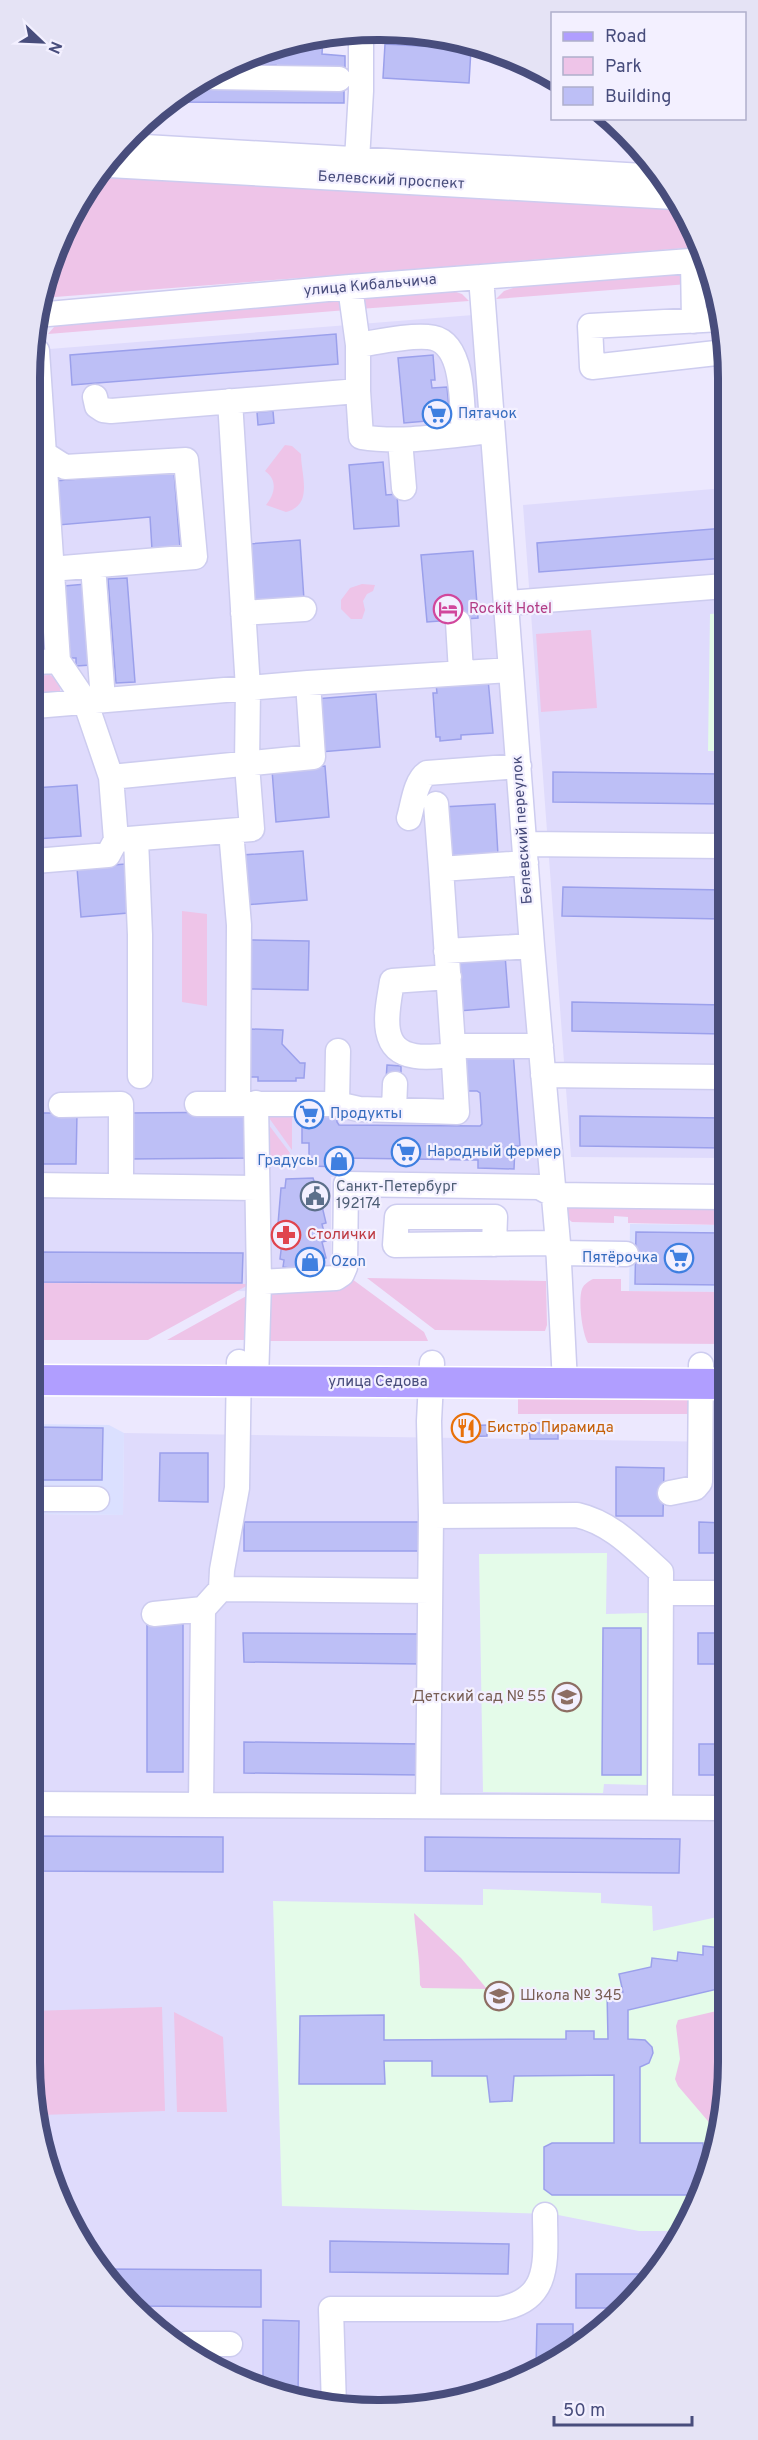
<svg xmlns="http://www.w3.org/2000/svg" width="758" height="2440" viewBox="0 0 758 2440" font-family="Overpass,sans-serif">
	<style>
		.residential { fill: #dfdbfc }
		.commercial { fill: #dbe0ff }
		.education { fill: #e4fbe9 }
		.green { fill: #eec4e8 }
		.building { fill: #bdbff6; stroke: #9ba0eb; stroke-width: 1.5 }
		.lines { fill: none; stroke-linecap: round; stroke-linejoin: round }
		.minor-casing { stroke: #cdccef; stroke-width: 27 }
		.major-casing { stroke: #fff; stroke-width: 33 }
		.minor { stroke: #fff; stroke-width: 24 }
		.major { stroke: #b09eff; stroke-width: 30 }
		.labels { text-anchor: middle; dominant-baseline: central; stroke-width: 4.5; stroke-linejoin: round; paint-order: stroke }
		.street-label { font-size: 15px; fill: #484d7c; stroke: #f3f0ff }
		.shop-label { font-size: 15px; fill: #366cbe; stroke: #f3f0ff; text-anchor: start }
		.hotel-label { font-size: 15px; fill: #b23c85; stroke: #f3f0ff; text-anchor: start }
		.service-label { font-size: 15px; fill: #4e5e75; stroke: #f3f0ff; text-anchor: start }
		.health-label { font-size: 15px; fill: #be3a42; stroke: #f3f0ff; text-anchor: start }
		.food-label { font-size: 15px; fill: #c56008; stroke: #f3f0ff; text-anchor: start }
		.education-label { font-size: 15px; fill: #785e54; stroke: #f3f0ff; text-anchor: end }
		.rim { fill: none; stroke: #484d7c; stroke-width: 8 }
	</style>
	<rect width="100%" height="100%" fill="#ece8fe"/>
	<path class="residential" d="M473,315L541,1178L331,1177V1292L33,1289L37,350Z
		M725,488L723,1158L571,1157L523,505Z
		M124,1433L723,1442L721,2129L669,2255L591,2338L470,2398L334,2407L224,2374L117,2291L56,2194L30,2061L32,1514L123,1515Z"/>
	<path class="commercial" d="M630,1224L723,1225V1292L629,1291Z
		M32,1424L109,1425L124,1433L123,1515L32,1514Z"/>
	<path class="education" d="M724,613V751H708L710,614Z
		M607,1553L606,1614L647,1613L654,1615L648,1785L604,1784L603,1793L483,1792L479,1554Z
		M483,1889L601,1893V1903L652,1906L653,1931L722,1916L721,2129L679,2231H639L553,2214L282,2206L273,1901L483,1905Z"/>
	<path class="green" d="M98,176L682,210L692,225L699,247L42,298L89,185Z
		M685,273L688,284L496,299L504,291L519,286Z
		M453,291L462,294L469,301L359,309L361,299Z
		M342,301L347,310L48,334L54,327L62,322Z
		M285,445L292,446L301,454C301,475 314,505 286,512L266,505C275,494 278,480 265,471Z
		M362,584L375,585L373,591L367,594L363,601L365,610L362,619H351L341,609V600L350,588Z
		M591,630L597,708L541,712L536,634Z
		M50,675L60,682V692L35,698V676Z
		M182,911L207,914V1006L182,1002Z
		M292,1109V1150L264,1111Z
		M262,1116L290,1153L283,1164L267,1163Z
		M723,1204V1225L628,1223V1217L614,1216V1223L572,1222L566,1217L565,1205Z
		M367,1278L546,1281L547,1325L545,1331L435,1330Z
		M352,1279L424,1332L428,1341H266V1290Z
		M593,1279H621V1291L723,1292V1344L588,1343C582,1333 578,1300 582,1289C584,1284 589,1281 593,1279Z
		M33,1283L250,1284L148,1340H33Z
		M250,1294V1340H167Z
		M518,1398L695,1399V1414H518Z
		M414,1913L461,1958L487,1989L422,1988L420,1985C420,1960 416,1938 414,1913Z
		M162,2007L165,2111L41,2115L30,2061V2011Z
		M721,2010V2129L719,2134L678,2086L675,2079L680,2059L676,2026L678,2020Z
		M174,2012L223,2037L227,2112H177Z"/>
	<path class="building" d="M311,37H323L322,54L345,56V71L276,70V65H243Z
		M385,44L471,49L469,83L383,78Z
		M197,84L344,87V103L172,102L185,89Z
		M336,334L338,364L72,385L70,355Z
		M433,355L435,380H431L432,388L447,387L450,419L404,423L398,358Z
		M273,411L274,423L258,425L257,412Z
		M383,462L386,495L397,494L399,526L354,529L349,465Z
		M89,470L174,471L180,548L152,550L150,517L58,525L55,481L89,478Z
		M725,528V558L539,572L537,543Z
		M300,540L304,600L253,605L248,544Z
		M473,551L478,618L427,622L421,555Z
		M127,578L135,682L116,683L108,579Z
		M86,584L91,665L76,666V658H69L64,586Z
		M36,604H37L41,646L35,647Z
		M488,679L493,733L461,735V739L440,741V737H436L433,693H437L436,684Z
		M717,685H724V721H716Z
		M376,694L380,747L320,752L315,699Z
		M325,766L329,817L276,822L272,770Z
		M553,772L724,774V804L553,802Z
		M77,785L81,836L35,839V788Z
		M495,804L498,855L445,858L442,807Z
		M303,851L307,900L245,905L242,855Z
		M125,864L128,913L81,917L77,868Z
		M563,887L724,890V919L562,916Z
		M250,940L309,941L308,990L250,989Z
		M505,955L509,1007L458,1011L455,959Z
		M572,1002L724,1005V1034L572,1031Z
		M250,1029L283,1030L282,1044L300,1063H305L304,1078H296V1081H258V1077H249Z
		M513,1051L520,1146H515L514,1169L478,1168V1160L344,1158V1167L309,1166V1143H302V1112L337,1113V1122L339,1125L480,1126L482,1124L480,1093L477,1091H465L463,1055Z
		M387,1065L401,1066V1081H386Z
		M249,1112V1158L128,1159L127,1113Z
		M34,1113H77L76,1164H33Z
		M580,1116L723,1118V1148L580,1146Z
		M313,1178L316,1187L322,1188L325,1205L322,1206L326,1223L322,1224L326,1241L322,1242L326,1258L321,1259L323,1267L302,1270L283,1267L284,1260L280,1259L282,1242H278L281,1225L278,1224L281,1188H285L286,1179Z
		M636,1232L723,1233V1285L635,1284Z
		M33,1252L243,1253L242,1283L33,1282Z
		M529,1423H543V1427L558,1426V1439H530Z
		M487,1425V1436L461,1437L460,1426Z
		M32,1427L103,1428L102,1480H32Z
		M160,1453H208V1502L159,1501Z
		M616,1467L664,1468L663,1516H616Z
		M244,1522H421V1551H244Z
		M699,1522L723,1523L722,1553H699Z
		M147,1624H183V1772H147Z
		M603,1628H641V1775H602Z
		M243,1633L421,1634L422,1664L244,1662Z
		M698,1633H722V1664H698Z
		M244,1742L422,1744L421,1775L244,1773Z
		M699,1744H722V1775H699Z
		M31,1836L223,1837V1872L31,1871Z
		M425,1837L680,1839L679,1873L425,1871Z
		M703,1946L722,1948V1988L628,2010V2039L645,2040L652,2047L653,2053L649,2063L640,2067V2143H703V2174L694,2195H552L544,2189V2147L552,2143H614V2075L514,2076L512,2101L490,2102L487,2076H432V2061H384L385,2084H299L300,2016L384,2015V2040L566,2039V2031H594V2039H608L607,1992H623L619,1974L651,1967L652,1958L677,1961L678,1952L703,1955Z
		M330,2241L509,2244L508,2274L330,2272Z
		M103,2269L261,2270V2307L136,2306L117,2291Z
		M576,2274H651L619,2308H576Z
		M263,2320L299,2321L298,2396L263,2385Z
		M537,2324H573V2347L536,2365Z"/>
	<g class="lines">
		<g class="minor-casing">
			<path id="minor" d="M213,77L339,79
				M128,146L660,177
				M357,160L361,91V37
				M109,165L674,197
				M693,261L694,321
				M481,277L532,946L558,1243L565,1383
				M350,287L358,345V391L361,437C404,444 449,435 491,431
				M37,315L350,287L703,260
				M721,319L590,326L592,367L725,352
				M358,345C378,342 409,335 428,337C466,339 461,405 464,433
				M95,397L97,406L103,410L111,411L358,391
				M400,440L404,488
				M43,453L65,467L186,460L195,557L51,569
				M93,566L103,700
				M507,603L725,586
				M243,613L304,609
				M458,622L461,672
				M35,662L58,661
				M35,706L308,683L511,670
				M111,777L313,757L308,683
				M436,804L441,869
				M409,818C413,805 415,781 427,773L519,766
				M231,831L239,925L238,1104
				M136,839L140,935V1076
				M116,840L252,829L247,765L248,688L230,401
				M525,844L724,846
				M35,861L108,855L116,840L111,777L85,701L58,661L37,351
				M526,863L441,869L453,1046H541
				M446,951L532,946
				M449,977L392,981C388,1008 376,1050 415,1056C427,1058 441,1056 453,1055
				M543,1075L723,1077
				M197,1104H337L359,1109L457,1112L453,1046
				M337,1104L338,1051
				M61,1105L121,1104V1186
				M394,1110L395,1084
				M33,1185L257,1188
				M494,1244L495,1217H397L395,1245L558,1243
				M558,1253L626,1254
				M259,1282L336,1278L342,1274L345,1267L346,1184L539,1187L554,1195L723,1197
				M256,1381L259,1282L256,1103
				M670,1493L695,1488L700,1482L701,1365
				M32,1499H97
				M431,1516L577,1515C612,1523 635,1549 661,1572L660,1807
				M221,1589L430,1591
				M661,1593H722
				M154,1614L203,1609
				M31,1804L722,1808
				M201,1805L203,1609L221,1589L222,1570L237,1488L239,1362
				M428,1805L431,1516L429,1421L432,1363
				M186,2344H230
				M334,2407L331,2309H498C553,2301 545,2257 545,2215"/>
		</g>
		<g class="major-casing">
			<path id="major" d="M33,1380L723,1384"/>
		</g>
		<use href="#minor" class="minor"/>
		<use href="#major" class="major"/>
	</g>
	<defs>
		<g id="supermarket-ring" transform="scale(1.5)"><circle r="9.5" fill="#f3f0ff" stroke="#3f7fe0" stroke-width="1.5"/><path d="M-6-5.5h2.5l.6 2H6L4.5 2H-2.5L-4.4-4H-6ZM-1.5 3.2a1.3 1.3 0 1 0 .1 0ZM3 3.2a1.3 1.3 0 1 0 .1 0Z" fill="#3f7fe0"/></g>
		<g id="hotel-ring" transform="scale(1.5)"><circle r="9.5" fill="#f3f0ff" stroke="#d1479c" stroke-width="1.5"/><path d="M-6-4.5h1.5V1H6V5H4.5V3h-9V5H-6ZM-4 0a1.8 1.8 0 1 1 3.6 0ZM.5 0V-2.5h3Q6-2.5 6 0Z" fill="#d1479c"/></g>
		<g id="shop-ring" transform="scale(1.5)"><circle r="9.5" fill="#f3f0ff" stroke="#3f7fe0" stroke-width="1.5"/><path d="M-5-2.5h2.3a2.7 3.5 0 0 1 5.4 0H5L5.5 6h-11ZM-1.5-2.5h3a1.5 2.3 0 0 0-3 0Z" fill="#3f7fe0"/></g>
		<g id="civic-ring" transform="scale(1.5)"><circle r="9.5" fill="#f3f0ff" stroke="#5c6f8a" stroke-width="1.5"/><path d="M-.6-6.5H3V-4.5H.6V-3L4-1V1h2V6H-6V1h2V-1L-.6-3ZM-1.2 2.5V6h2.4V2.5Z" fill="#5c6f8a"/></g>
		<g id="pharmacy-ring" transform="scale(1.5)"><circle r="9.5" fill="#f3f0ff" stroke="#e0444e" stroke-width="1.5"/><path d="M-2-6h4v4h4v4h-4v4h-4v-4h-4v-4h4Z" fill="#e0444e"/></g>
		<g id="restaurant-ring" transform="scale(1.5)"><circle r="9.5" fill="#f3f0ff" stroke="#e8710a" stroke-width="1.5"/><path d="M-5-6h1v4h1v-4h1v4h1v-4h1v5L-1.5 .5V6h-2V.5L-5-1ZM5-6V6H3V1.5H1.5Q1.5-4 5-6Z" fill="#e8710a"/></g>
		<g id="school-ring" transform="scale(1.5)"><circle r="9.5" fill="#f3f0ff" stroke="#8d6e63" stroke-width="1.5"/><path d="M0-5L7-2L0 1L-7-2ZM-4 1L0 2.5L4 1V4Q0 6-4 4Z" fill="#8d6e63"/></g>
	</defs>
	<g fill-rule="evenodd">
		<use href="#supermarket-ring" x="437" y="414"/>
		<use href="#hotel-ring" x="448" y="609"/>
		<use href="#supermarket-ring" x="309" y="1114"/>
		<use href="#supermarket-ring" x="406" y="1152"/>
		<use href="#shop-ring" x="339" y="1161"/>
		<use href="#civic-ring" x="315" y="1196"/>
		<use href="#pharmacy-ring" x="286" y="1235"/>
		<use href="#supermarket-ring" x="679" y="1258"/>
		<use href="#shop-ring" x="310" y="1262"/>
		<use href="#restaurant-ring" x="466" y="1428"/>
		<use href="#school-ring" x="567" y="1697"/>
		<use href="#school-ring" x="499" y="1996"/>
	</g>
	<g class="labels">
		<g class="street-label">
			<text transform="translate(391 181) rotate(3)">Белевский проспект</text>
			<text transform="translate(370 286) rotate(-5)">улица Кибальчича</text>
			<text transform="translate(523 830) rotate(-94)">Белевский переулок</text>
			<text x="378" y="1382">улица Седова</text>
		</g>
		<g class="shop-label">
			<text x="458" y="414">Пятачок</text>
			<text x="330" y="1114">Продукты</text>
			<text x="427" y="1152">Народный фермер</text>
			<text x="318" y="1161" text-anchor="end">Градусы</text>
			<text x="658" y="1258" text-anchor="end">Пятёрочка</text>
			<text x="331" y="1262">Ozon</text>
		</g>
		<g class="hotel-label">
			<text x="469" y="609">Rockit Hotel</text>
		</g>
		<g class="service-label">
			<text x="336" y="1187">Санкт-Петербург<tspan x="336" dy="17">192174</tspan></text>
		</g>
		<g class="health-label">
			<text x="307" y="1235">Столички</text>
		</g>
		<g class="food-label">
			<text x="487" y="1428">Бистро Пирамида</text>
		</g>
		<g class="education-label">
			<text x="546" y="1697">Детский сад № 55</text>
			<text x="520" y="1996" text-anchor="start">Школа № 345</text>
		</g>
	</g>
	<path d="M0 0H758V2440H0ZM378 40H380A338 338 0 0 1 718 378V2062A338 338 0 0 1 380 2400H378A338 338 0 0 1 40 2062V378A338 338 0 0 1 378 40Z" fill="#e5e3f5" fill-rule="evenodd"/>
	<path class="rim" d="M378 40H380A338 338 0 0 1 718 378V2062A338 338 0 0 1 380 2400H378A338 338 0 0 1 40 2062V378A338 338 0 0 1 378 40Z"/>
	<rect x="551" y="12" width="195" height="108" fill="#f3f0ff" stroke="#afafcb" stroke-width="1.5"/>
	<rect x="563" y="32" width="30" height="9" fill="#b09eff" stroke="#afafcb" stroke-width="1.5"/>
	<text x="605" y="42" font-size="18" fill="#484d7c">Road</text>
	<rect x="563" y="57" width="30" height="18" fill="#eec4e8" stroke="#afafcb" stroke-width="1.5"/>
	<text x="605" y="72" font-size="18" fill="#484d7c">Park</text>
	<rect x="563" y="87" width="30" height="18" fill="#bdbff6" stroke="#afafcb" stroke-width="1.5"/>
	<text x="605" y="102" font-size="18" fill="#484d7c">Building</text>
	<g transform="translate(42 42) rotate(113)" stroke="#f3f0ff" stroke-width="4.5" paint-order="stroke">
	<path d="M0-4.5L10 22L0 15L-10 22Z" fill="#484d7c"/>
	<text y="-9" font-size="16" font-weight="bold" text-anchor="middle" fill="#484d7c">N</text>
	</g>
	<path d="M554 2416v9h138v-9" fill="none" stroke="#484d7c" stroke-width="3"/>
	<text x="563" y="2416" font-size="18" fill="#484d7c" stroke="#f3f0ff" stroke-width="4.5" paint-order="stroke">50 m</text>
</svg>
